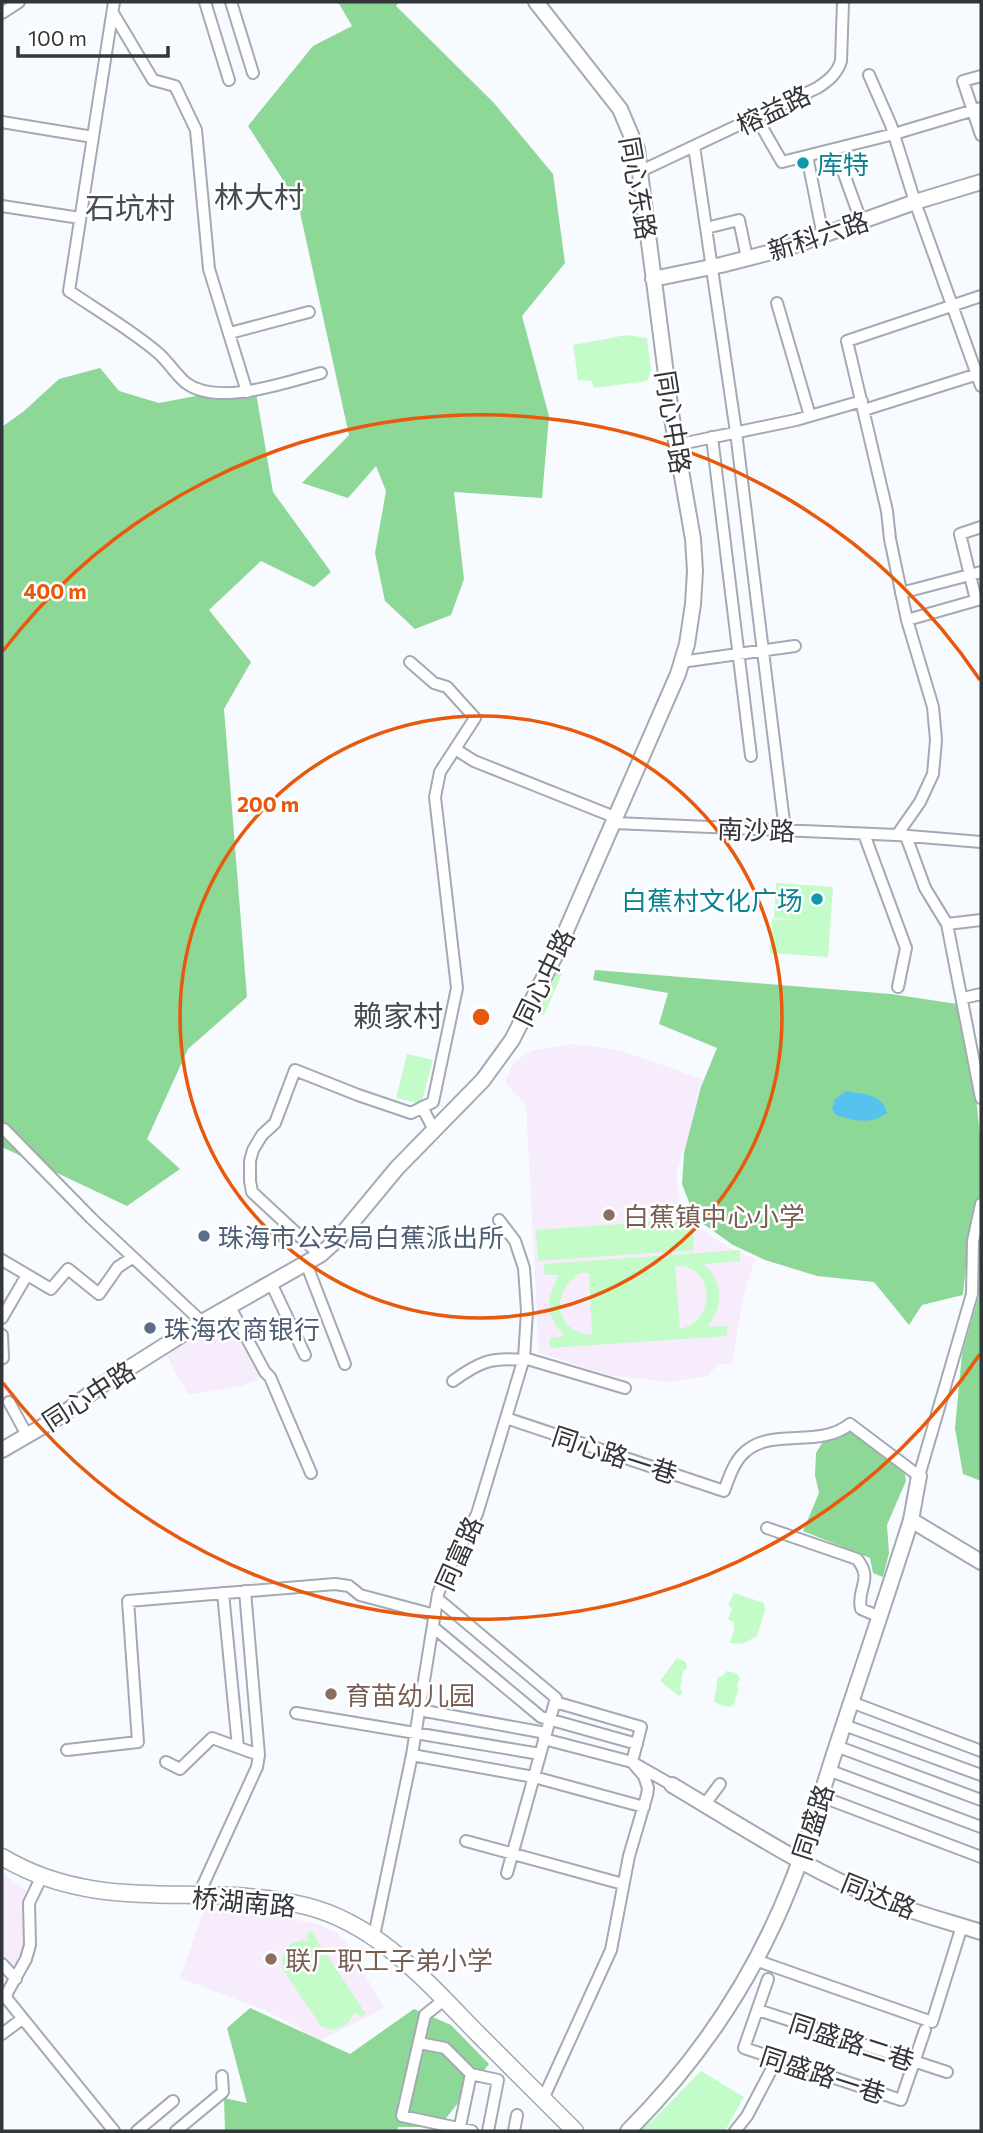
<svg xmlns="http://www.w3.org/2000/svg" width="983" height="2133" viewBox="0 0 983 2133" font-family="Commissioner,'Noto Sans SC',sans-serif">
	<style>
		.education { fill: #f6ecfc }
		.green { fill: #c3fbc9; fill-rule: evenodd }
		.forest { fill: #8dd797 }
		.water { fill: #55c3ed }
		.lines { fill: none; stroke-linecap: round; stroke-linejoin: round }
		.minor-casing { stroke: #a3aab3; stroke-width: 14 }
		.tertiary-casing { stroke: #a3aab3; stroke-width: 18 }
		.secondary-casing { stroke: #a3aab3; stroke-width: 19 }
		.minor { stroke: #fff; stroke-width: 10 }
		.tertiary { stroke: #fff; stroke-width: 14 }
		.secondary { stroke: #fff; stroke-width: 16 }
		.ring { fill: none; stroke: #e8590c; stroke-width: 3.5 }
		.culture-dot { fill: #0f9aa8; stroke: #fff; stroke-width: 2.5 }
		.education-dot { fill: #8d6e63; stroke: #fff; stroke-width: 2.5 }
		.service-dot { fill: #5c6f8a; stroke: #fff; stroke-width: 2.5 }
		.labels { text-anchor: middle; dominant-baseline: central; stroke-width: 5; stroke-linejoin: round; paint-order: stroke }
		.street-label { font-size: 26px; fill: #323539; stroke: #fff }
		.culture-label { font-size: 26px; fill: #0d838f; stroke: #fff; text-anchor: start }
		.education-label { font-size: 26px; fill: #785e54; stroke: #fff; text-anchor: start }
		.service-label { font-size: 26px; fill: #4e5e75; stroke: #fff; text-anchor: start }
		.quarter-label { font-size: 30px; fill: #454c54; stroke: #fff }
		.centre { fill: #e8590c; stroke: #fff; stroke-width: 3.5 }
		.ring-label { font-size: 21px; text-anchor: middle; font-weight: bold; fill: #e8590c; stroke: #fff; stroke-width: 5; stroke-linejoin: round; paint-order: stroke }
	</style>
	<rect width="100%" height="100%" fill="#f7fbff"/>
	<path class="education" d="M575,1044L619,1050L725,1087L704,1108L683,1151L676,1174L681,1210L710,1236L732,1249L755,1259L744,1294L732,1364H718L708,1376L668,1382L608,1375L539,1353L526,1104L505,1083L514,1062L533,1050Z
		M226,1313L235,1323L258,1368L259,1379L238,1387L188,1395L163,1349Z
		M2,1873L26,1890V1943L20,1957L13,1967L2,1955Z
		M205,1907L257,1911L320,1925L335,1932L345,1940L384,2008L315,2043L298,2027L264,2010L180,1978Z"/>
	<path class="green" d="M626,335L647,338L651,370L647,381L594,388L591,381L578,380L573,345Z
		M776,883L833,887L828,957L770,953L772,919L810,921L774,918Z
		M555,969L561,970L562,974L544,1015L531,1010Z
		M407,1054L433,1060L421,1104L396,1098Z
		M692,1219L694,1250L538,1261L536,1230Z
		M740,1250V1261L704,1264C724,1282 724,1307 707,1327L727,1326V1336L550,1348V1338L565,1336C545,1316 545,1299 559,1275H545L544,1264ZM675,1266C713,1262 719,1321 680,1329ZM580,1273H589L592,1335C554,1332 550,1292 580,1273Z
		M734,1593L764,1603L765,1611L757,1636L742,1644L730,1643L734,1630V1622L728,1619L732,1608L728,1605Z
		M677,1658L686,1662L687,1669L683,1671L680,1688L683,1692L679,1696L660,1681Z
		M726,1671L736,1673L740,1678L737,1686L739,1688L733,1705L730,1707L720,1705L714,1702L718,1677L723,1676Z
		M311,1931L366,2014L360,2017L356,2012L345,2026L332,2030L321,2026L282,1968L283,1955L290,1944L302,1940L309,1941L306,1934Z
		M701,2071L744,2097L725,2131H638L654,2119Z"/>
	<path class="forest" d="M338,2H399L396,6L494,103L553,174L565,263L522,316L549,416L542,498L454,492L464,579L451,615L415,629L385,601L375,553L386,491L376,466L348,498L302,483L349,435L298,203L248,126L313,46L352,26Z
		M100,368L119,391L159,403L242,387H255L273,492L331,572L314,587L261,561L209,610L251,662L224,709L247,997L188,1049L147,1139L180,1169L127,1206L2,1147V427L24,411L59,379Z
		M595,970L891,994L957,1004L976,1096L981,1147V1196L970,1230L963,1295L922,1305L909,1325L874,1282L817,1276L765,1260L733,1245L695,1218L682,1184L684,1153L701,1087L717,1048L659,1024L668,993L593,980Z
		M981,1215V1481L963,1474L955,1428L962,1354L979,1295L976,1252Z
		M844,1432L856,1433L904,1469L906,1481L887,1525L889,1553L883,1577L873,1573L870,1558L803,1531L819,1493L815,1475L816,1453L824,1440Z
		M250,2008L350,2054L414,2009L451,2025L489,2064L439,2127H398L397,2131H225L224,2098L247,2103L227,2028Z"/>
	<path class="water" d="M846,1091C863,1094 882,1093 887,1113C871,1125 854,1121 836,1115L832,1109L835,1099Z"/>
	<g class="lines">
		<g class="minor-casing">
			<path id="minor" d="M114,2L69,291C97,310 131,330 157,352C168,361 175,374 186,383C218,407 287,382 321,373
				M205,2L229,80
				M231,2L253,73
				M2,13L19,2
				M113,13L153,80L175,86L196,130L209,269L247,392
				M869,75L891,125L915,202L981,386
				M981,76L963,81L981,135
				M756,117L782,162L894,134L981,108
				M2,122L93,137
				M694,146L736,432L785,830
				M835,149L861,221
				M807,156L823,236
				M641,171L817,88C828,81 837,74 841,61L843,2
				M2,206L80,218
				M706,228L739,220L747,258
				M777,303L810,416
				M230,333L309,312
				M864,410L981,373
				M712,437L751,756
				M676,445L796,420L862,401
				M901,593L981,572
				M976,600L960,534L981,527
				M907,620L981,599
				M681,662L795,646
				M455,749L474,761L617,818
				M614,823L897,835L981,842
				M864,834L906,948L898,987
				M897,835L920,802L933,774L936,740L933,707L907,620L890,539L887,511L847,341L981,296
				M906,836L925,888L947,924L981,1098
				M947,924L981,920
				M963,998L981,994
				M422,1107L434,1130
				M4,1129L91,1218L202,1322
				M320,1255L252,1192L250,1181V1161L253,1150L262,1135L275,1123L295,1070L358,1095L411,1113L433,1102L457,988L435,797L440,772L475,718L447,687L434,683L410,662
				M2,1260L51,1289L68,1269L99,1294L118,1267L132,1258
				M306,1263L345,1364
				M271,1283L305,1355
				M230,1307L265,1372L270,1377L311,1473
				M2,1318L27,1275
				M2,1335L3,1358
				M524,1358L625,1388
				M453,1381C479,1362 491,1357 523,1360
				M9,1402L27,1435
				M506,1418L724,1491C729,1478 734,1461 745,1452C772,1427 819,1449 850,1424L919,1476L972,1294L973,1241L981,1204
				M767,1528L857,1559C874,1580 856,1588 861,1609L880,1617
				M223,1593L238,1747
				M438,1599L556,1698L507,1873
				M433,1627L541,1717L637,1744
				M851,1702L981,1751
				M419,1710L546,1733
				M296,1713L540,1754
				M844,1725L981,1775
				M544,1739L632,1762L672,1785
				M836,1746L981,1800
				M67,1750L138,1742L128,1601L335,1584L349,1586L360,1595L435,1615
				M412,1755L534,1777L644,1807
				M166,1762L180,1769L212,1738L259,1755
				M828,1770L981,1827
				M820,1796L981,1857
				M705,1804L720,1784
				M466,1841L623,1884
				M41,1878L29,1903L30,1945L26,1959L7,1993V1999L114,2131
				M198,1896L257,1767L259,1755L245,1591
				M374,1936L412,1755L438,1594L444,1578L477,1514L524,1358L527,1311L524,1268L515,1241L499,1220
				M761,1962L932,2022L962,1926
				M2,1964L16,1979
				M768,1979L744,2048L901,2100L925,2030
				M445,1999L425,2015L402,2116L472,2131
				M758,2010L947,2072
				M2,2034L22,2019
				M419,2043L445,2048L471,2074L498,2080L488,2131
				M543,2099L611,1950L629,1856L647,1795L648,1788L644,1776L632,1762L641,1727L555,1702
				M137,2131L173,2101
				M176,2131L223,2092L222,2076
				M459,2131L471,2074
				M514,2131L517,2115
				M735,2131L747,2116L777,2059"/>
		</g>
		<g class="tertiary-casing">
			<path id="tertiary" d="M653,279L721,265L787,248L915,202L981,182
				M2,1450L59,1417L99,1387L202,1322L320,1255L339,1238L397,1168L483,1080L512,1040L555,956L678,674L687,644L693,604L695,571L693,539L671,413L637,149L620,109L536,2
				M911,1520L981,1562
				M672,1785C741,1826 809,1871 884,1901C916,1913 949,1922 981,1932
				M628,2131C699,2060 754,1978 791,1884C809,1841 821,1793 836,1748C861,1672 887,1596 911,1520L919,1476"/>
		</g>
		<g class="secondary-casing">
			<path id="secondary" d="M2,1857C102,1917 202,1880 306,1906C378,1924 428,1983 478,2034C510,2066 543,2099 575,2131"/>
		</g>
		<use href="#minor" class="minor"/>
		<use href="#tertiary" class="tertiary"/>
		<use href="#secondary" class="secondary"/>
	</g>
	<g class="ring">
		<circle cx="481" cy="1017" r="301"/>
		<path d="M980 1354A602 602 0 0 1 3 1383M3 651A602 602 0 0 1 980 680"/>
	</g>
	<g class="culture-dot">
		<circle cx="803" cy="163" r="7"/>
		<circle cx="817" cy="899" r="7"/>
	</g>
	<g class="education-dot">
		<circle cx="609" cy="1215" r="7"/>
		<circle cx="331" cy="1694" r="7"/>
		<circle cx="271" cy="1959" r="7"/>
	</g>
	<g class="service-dot">
		<circle cx="204" cy="1236" r="7"/>
		<circle cx="150" cy="1328" r="7"/>
	</g>
	<g class="labels">
		<g class="street-label">
			<text transform="translate(773 109) rotate(-26)">榕益路</text>
			<text transform="translate(639 188) rotate(80)">同心东路</text>
			<text transform="translate(818 235) rotate(-18)">新科六路</text>
			<text transform="translate(674 422) rotate(81)">同心中路</text>
			<text transform="translate(756 829) rotate(2)">南沙路</text>
			<text transform="translate(543 977) rotate(-64)">同心中路</text>
			<text transform="translate(88 1395) rotate(-33)">同心中路</text>
			<text transform="translate(615 1454) rotate(18)">同心路一巷</text>
			<text transform="translate(458 1553) rotate(-66)">同富路</text>
			<text transform="translate(812 1822) rotate(-72)">同盛路</text>
			<text transform="translate(879 1895) rotate(22)">同达路</text>
			<text transform="translate(244 1901) rotate(5)">桥湖南路</text>
			<text transform="translate(852 2041) rotate(18)">同盛路二巷</text>
			<text transform="translate(823 2074) rotate(18)">同盛路一巷</text>
		</g>
		<g class="culture-label">
			<text x="817" y="163">库特</text>
			<text x="803" y="899" text-anchor="end">白蕉村文化广场</text>
		</g>
		<g class="education-label">
			<text x="623" y="1215">白蕉镇中心小学</text>
			<text x="345" y="1694">育苗幼儿园</text>
			<text x="285" y="1959">联厂职工子弟小学</text>
		</g>
		<g class="service-label">
			<text x="218" y="1236">珠海市公安局白蕉派出所</text>
			<text x="164" y="1328">珠海农商银行</text>
		</g>
		<g class="quarter-label">
			<text x="259" y="195">林大村</text>
			<text x="130" y="206">石坑村</text>
			<text x="398" y="1014">赖家村</text>
		</g>
	</g>
	<circle cx="481" cy="1017" r="10" class="centre"/>
	<g class="ring-label">
		<text x="55" y="599">400 m</text>
		<text x="268" y="812">200 m</text>
	</g>
	<rect width="983" height="2133" fill="none" stroke="#323539" stroke-width="7"/>
	<path d="M18 46v10h150v-10" fill="none" stroke="#323539" stroke-width="3.5"/>
	<text x="28" y="46" font-size="21" fill="#323539" stroke="#ffffff" stroke-width="5" paint-order="stroke">100 m</text>
</svg>
